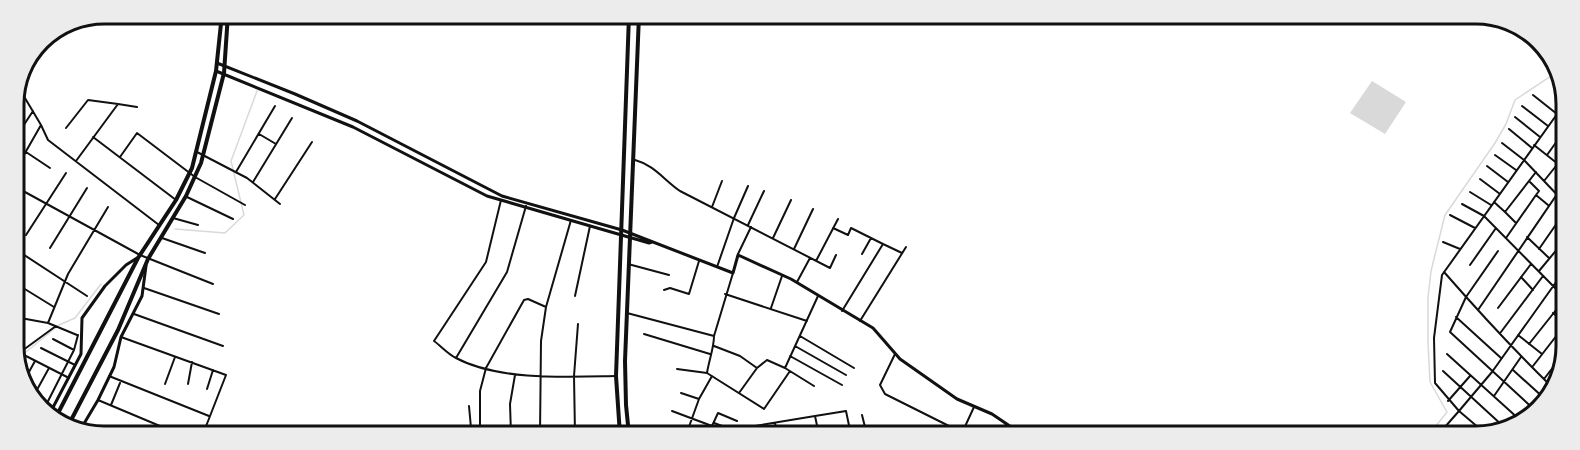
<svg xmlns="http://www.w3.org/2000/svg" width="1580" height="450" viewBox="0 0 1580 450" font-family="'Open Sans',sans-serif">
	<style>
		.water { fill: #d9d9d9 }
		.lines { fill: none; stroke-linecap: round; stroke-linejoin: round }
		.stream { stroke: #d9d9d9; stroke-width: 1.5 }
		.minor { stroke: #111; stroke-width: 2 }
		.tertiary { stroke: #111; stroke-width: 3 }
		.secondary { stroke: #111; stroke-width: 4 }
		.primary { stroke: #111; stroke-width: 4 }
		.rim { fill: none; stroke: #111; stroke-width: 3 }
	</style>
	<rect width="100%" height="100%" fill="#fff"/>
	<path class="water" d="M1372,81L1406,102L1385,134L1350,113Z"/>
	<g class="lines">
		<path class="stream" d="M175,229L225,233L244,215L231,161L257,91
			M15,361L59,325L75,318L101,284
			M1428,436L1447,412L1430,382L1428,343V298L1431,271L1445,215L1495,143L1506,124L1515,100L1557,72"/>
		<path class="minor" d="M1533,95L1557,114
			M1522,106L1548,126
			M1515,117L1540,137
			M41,125L48,140L159,225
			M66,128L88,100L118,104
			M1509,129L1532,148
			M259,134L276,144
			M93,137L176,200
			M14,140L33,111
			M1502,143L1524,160L1564,202
			M1534,145L1558,164
			M26,152L50,168
			M197,152L247,178L280,204
			M1495,155L1516,170
			M1547,155L1565,130
			M120,157L137,133L195,177L245,205
			M635,160C654,165 664,180 680,191L830,268L836,255
			M76,161L118,104L137,107
			M14,165L17,167L41,125L19,88
			M1487,166L1508,182
			M236,172L275,106
			M14,173L17,167
			M1480,179L1500,194
			M1544,181L1564,156
			M253,182L292,118
			M1530,182L1539,191L1536,195
			M14,186L140,255L213,284
			M1470,192L1491,205
			M187,197L233,219
			M275,199L312,142
			M501,200L486,262L434,341C441,346 448,354 456,358C499,381 569,377 616,376
			M1494,202L1505,212L1536,172
			M14,203L22,190
			M1462,204L1484,216L1564,297
			M712,207L722,181
			M1505,212L1516,223
			M1450,215L1475,228
			M173,218L198,225
			M748,225L764,191
			M833,228L848,235L851,228L883,244
			M26,235L66,173
			M1527,237L1549,258
			M162,238L205,253
			M773,238L791,200
			M1506,238L1536,195L1548,205
			M1443,242L1460,249
			M50,248L87,188
			M15,249L87,296
			M794,249L813,209
			M1539,249L1564,213
			M1498,251L1466,297L1450,332L1537,412
			M738,254L751,227
			M862,254L871,238
			M816,261L838,219
			M628,264L669,275
			M1470,265L1496,228
			M717,267L734,218L748,186
			M1539,271L1564,241
			M1444,272C1479,312 1514,350 1552,387
			M1521,277L1533,290
			M797,282L810,258
			M15,283L54,307
			M144,288L219,314
			M664,290L670,288L689,294L699,261
			M725,294L807,321
			M575,296L590,226
			M771,308L782,276
			M1498,308L1531,264
			M1478,310L1564,184
			M842,311L883,244L902,253
			M627,313L714,336
			M1553,313L1564,322
			M134,314L223,346
			M15,317L48,323L77,335
			M1456,317L1501,358
			M860,321L906,247
			M48,323L68,274L108,207
			M1501,332L1543,276
			M644,334L710,354
			M1518,335L1542,354
			M800,336L854,368
			M121,337L226,375L203,434
			M53,339L74,350
			M1529,344L1564,300
			M714,346L740,356L757,368
			M795,346L846,375
			M41,348L75,365
			M895,354L880,385L885,394L967,435
			M1447,354L1520,420
			M15,356L56,326
			M26,356L69,378
			M790,356L842,385
			M456,358L507,272L526,206
			M1533,366L1564,326
			M1555,366L1562,372
			M677,369L707,373L764,409L790,371
			M1513,370L1545,399
			M1443,371L1504,427
			M707,373C709,360 714,348 714,336L733,273
			M109,376L209,416
			M1544,379L1564,353
			M24,381L35,361
			M165,384L175,357
			M188,384L192,362
			M814,386L785,368L818,296
			M207,389L213,370
			M681,393L699,399
			M739,393L757,368L767,360L785,368
			M1494,396L1521,357
			M33,397L49,368
			M98,400L179,434
			M1448,401L1470,376
			M111,405L120,383
			M469,406L471,428
			M43,411L74,350L78,335
			M672,411L712,426L718,413L737,421
			M862,415L867,435
			M815,416L846,411L851,435
			M714,423L725,427
			M775,423L777,435
			M482,430L620,429
			M962,433L974,407
			M470,434L469,429L480,428
			M480,434V391L486,368L524,300L528,299L546,307
			M511,434L510,404L515,375
			M540,434L541,341L546,307L571,220
			M575,434L574,376L578,324
			M1486,434L1459,411L1492,372L1564,271
			M686,435L699,399L712,376
			M750,435L749,427L815,416L819,435
			M999,435L1006,424
			M1437,436L1459,411L1435,383L1434,338L1442,275L1565,103"/>
		<path class="tertiary" d="M217,63L295,94L357,121L502,196L622,230L733,273L738,255L791,279L873,328L900,359L957,399L992,414L1023,435
			M216,71L353,127L487,196L649,243L652,242
			M49,415L81,354L82,318L105,286L126,265L137,258
			M79,432L98,400L114,367L121,337L142,296L146,266"/>
		<path class="secondary" d="M55,419L138,258L176,200L192,168L216,71L222,14
			M68,426L118,330L148,259L186,196L201,163L224,73L228,14"/>
		<path class="primary" d="M620,435L616,376L629,15
			M629,435L626,405L625,361L639,15"/>
	</g>
	<path d="M0 0H1580V450H0ZM104 24H1476A80 80 0 0 1 1556 104V346A80 80 0 0 1 1476 426H104A80 80 0 0 1 24 346V104A80 80 0 0 1 104 24Z" fill="#ececec" fill-rule="evenodd"/>
	<path class="rim" d="M104 24H1476A80 80 0 0 1 1556 104V346A80 80 0 0 1 1476 426H104A80 80 0 0 1 24 346V104A80 80 0 0 1 104 24Z"/>
</svg>
